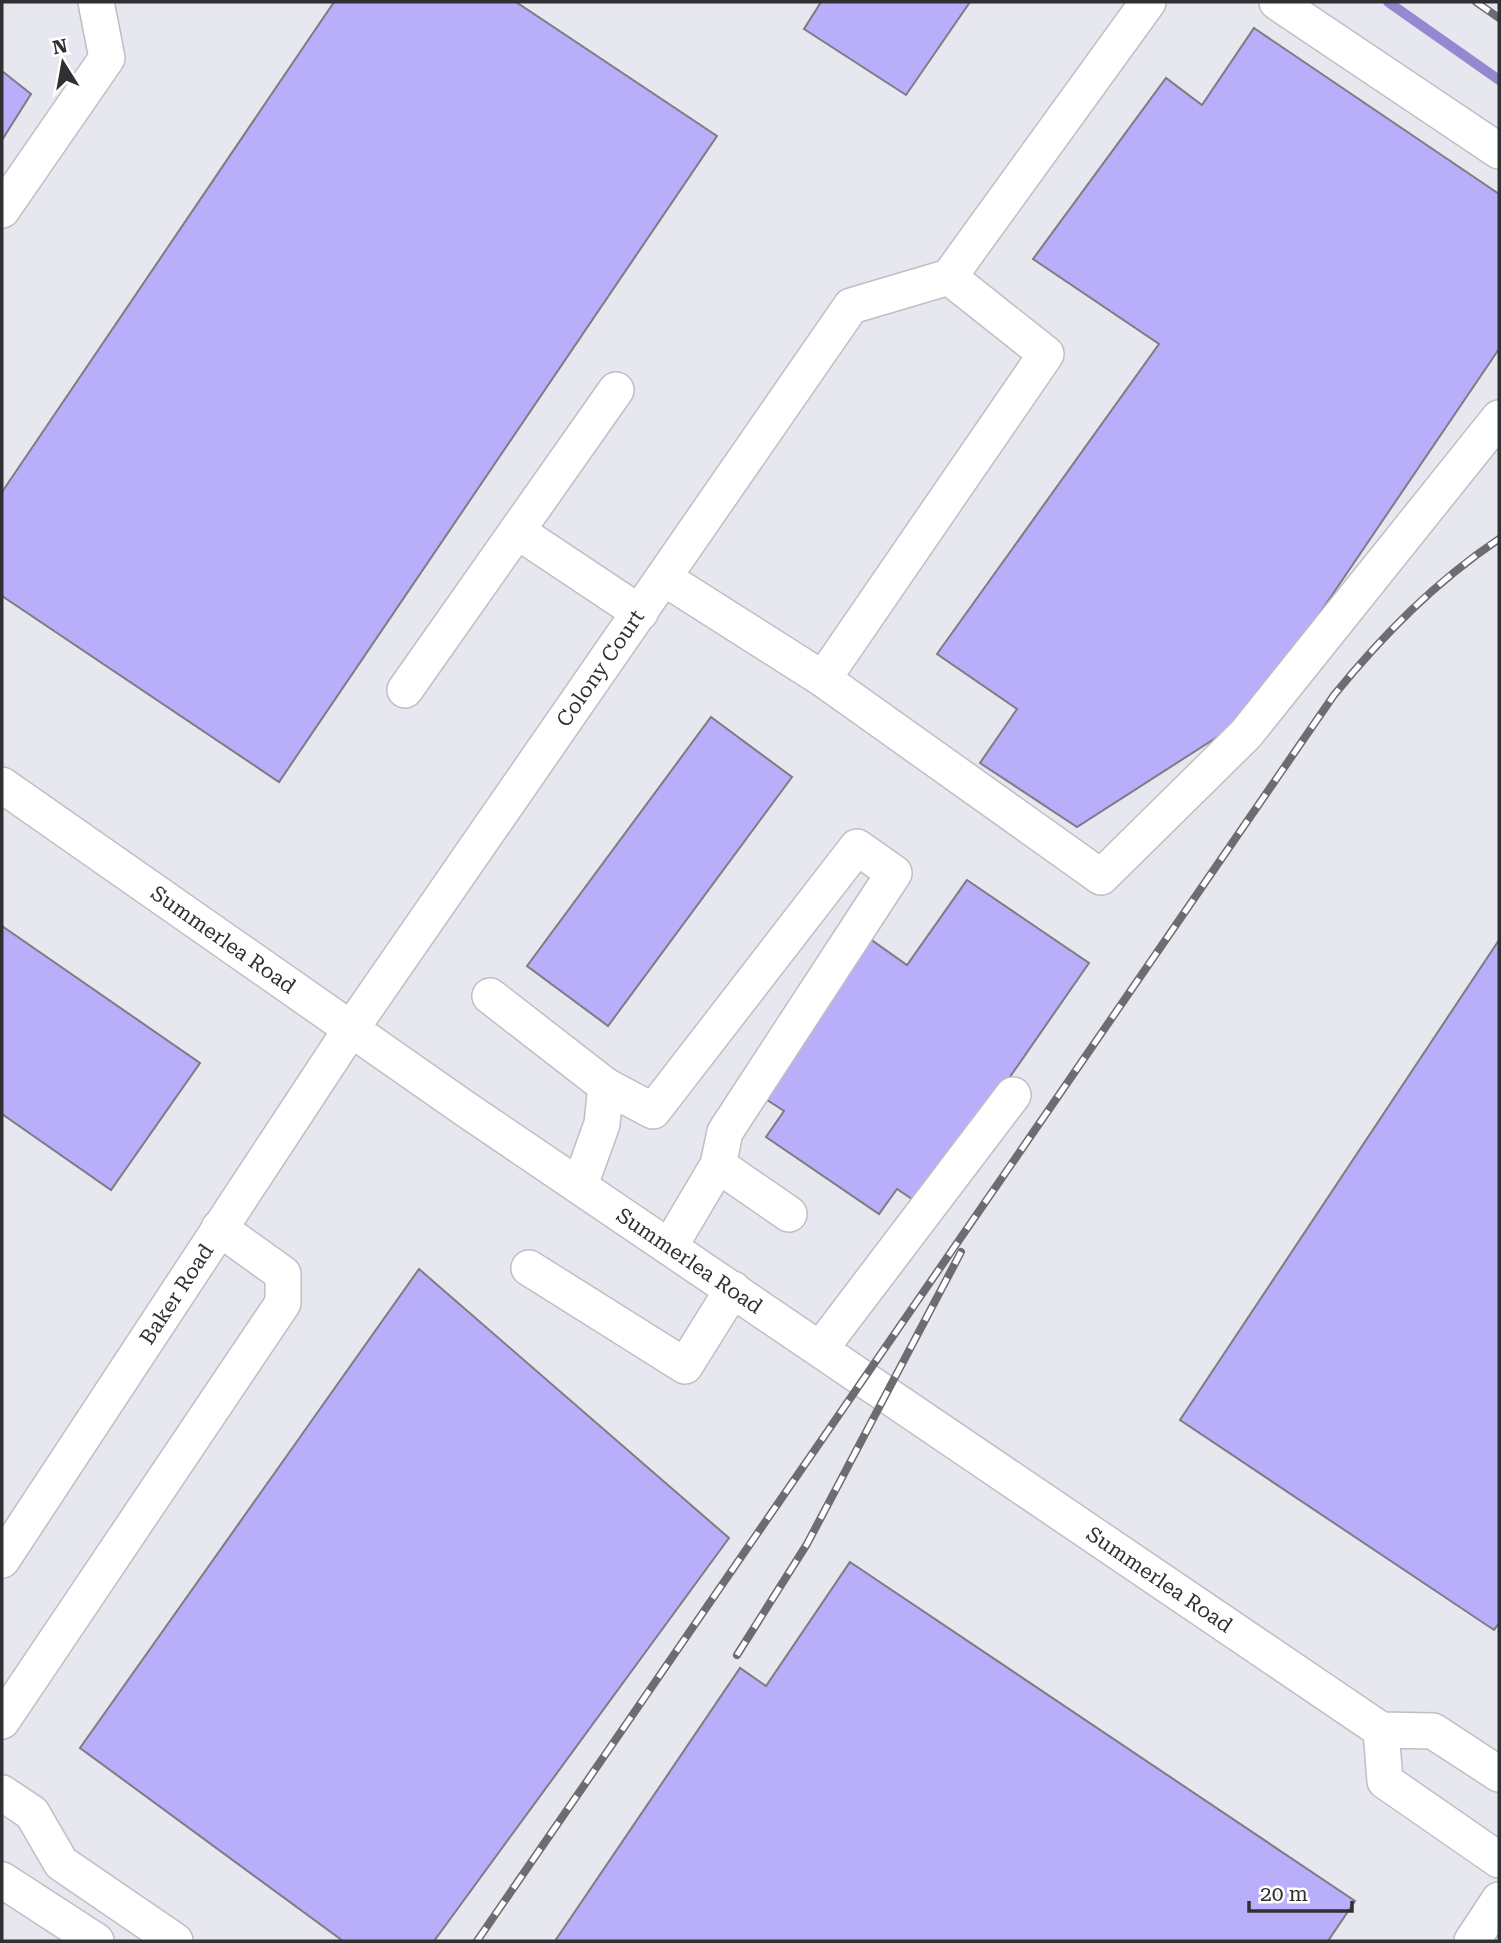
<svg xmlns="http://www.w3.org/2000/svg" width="1501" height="1943" viewBox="0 0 1501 1943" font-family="'Roboto Serif',serif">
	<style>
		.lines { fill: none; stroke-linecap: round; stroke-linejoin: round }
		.stream { stroke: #9489d1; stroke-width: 10 }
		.building { fill: #b9aef9; stroke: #7c7c83; stroke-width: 2 }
		.minor-casing { stroke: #bfbec5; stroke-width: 38 }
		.minor { stroke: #fff; stroke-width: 35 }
		.rail-casing { stroke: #6d6c71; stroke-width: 8 }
		.rail { stroke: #fff; stroke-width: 5; stroke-dasharray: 16; stroke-linecap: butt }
		.labels { text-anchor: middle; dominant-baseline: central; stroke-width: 7; stroke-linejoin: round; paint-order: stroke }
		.street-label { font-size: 21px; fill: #302f32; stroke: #fff }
	</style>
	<rect width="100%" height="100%" fill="#e7e7ef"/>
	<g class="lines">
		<path class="stream" d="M1388,2L1499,80"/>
	</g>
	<path class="building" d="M334,2H516L717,136L279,782L2,596V492Z
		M821,2H970L906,95L804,29Z
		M1254,28L1499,194V349L1250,716L1077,827L980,763L1017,709L937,654L1159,344L1033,259L1166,78L1202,105Z
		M2,71L31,94L2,140Z
		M711,717L792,777L608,1026L527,966Z
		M967,880L1089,963L921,1205L897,1189L879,1214L766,1137L784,1111L761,1096L870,939L907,965Z
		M2,926L200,1063L111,1190L2,1114Z
		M1499,940V1623L1494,1630L1180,1420Z
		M419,1269L729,1538L434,1941H343L80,1748Z
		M850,1562L1355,1901L1328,1941H555L740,1668L766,1686Z"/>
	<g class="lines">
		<g class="minor-casing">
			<g id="minor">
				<path d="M1277,2L1499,151"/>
				<path d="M2,210L107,58L96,2"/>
				<path d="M949,277L1046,354L823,679L1101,877L1246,734L1499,418"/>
				<path d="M517,531L640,613"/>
				<path d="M664,578L823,679"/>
				<path d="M405,690L616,390"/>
				<path id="s1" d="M2,785L464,1108L1381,1730L1433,1731L1499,1774"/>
				<path d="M490,996L606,1086L602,1124L580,1185"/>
				<path d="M606,1086L653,1111L857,847L894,873L725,1132L718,1165L670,1246"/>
				<path d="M718,1165L789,1214"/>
				<path d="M529,1268L685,1366L733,1289"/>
				<path d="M821,1348L1013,1095"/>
				<path id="s2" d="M2,1560L351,1029L851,306L949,277L1148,2"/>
				<path d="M2,1721L283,1303V1274L219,1228"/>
				<path d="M1381,1730L1385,1781L1499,1860"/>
				<path d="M2,1793L32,1813L61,1863L175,1941"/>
				<path d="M2,1880L96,1941"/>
				<path d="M1472,1941L1499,1900"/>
			</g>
		</g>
		<use href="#minor" class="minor"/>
		<g class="rail-casing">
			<path id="rail" d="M1476,2L1499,18
				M737,1655L807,1544L961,1252
				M477,1941L1334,695C1383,635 1435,582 1499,539"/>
		</g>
		<use href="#rail" class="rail"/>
	</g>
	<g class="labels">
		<g class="street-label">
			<text stroke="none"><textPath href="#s2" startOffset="1074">Colony Court</textPath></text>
			<text stroke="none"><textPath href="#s1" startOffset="270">Summerlea Road</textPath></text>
			<text stroke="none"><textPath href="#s1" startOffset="836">Summerlea Road</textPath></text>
			<text stroke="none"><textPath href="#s2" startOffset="318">Baker Road</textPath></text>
			<text stroke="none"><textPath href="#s1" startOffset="1404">Summerlea Road</textPath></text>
		</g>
	</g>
	<rect width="1501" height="1943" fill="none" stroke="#302f32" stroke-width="7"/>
	<g transform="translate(63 63) rotate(349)" stroke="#ffffff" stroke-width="5" paint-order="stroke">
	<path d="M0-5L12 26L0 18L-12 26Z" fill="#302f32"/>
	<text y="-10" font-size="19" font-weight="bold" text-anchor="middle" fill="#302f32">N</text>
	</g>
	<path d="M1249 1901v10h103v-10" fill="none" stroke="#302f32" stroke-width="3.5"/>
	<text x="1260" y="1901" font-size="21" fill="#302f32" stroke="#ffffff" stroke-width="5" paint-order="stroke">20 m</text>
</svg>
